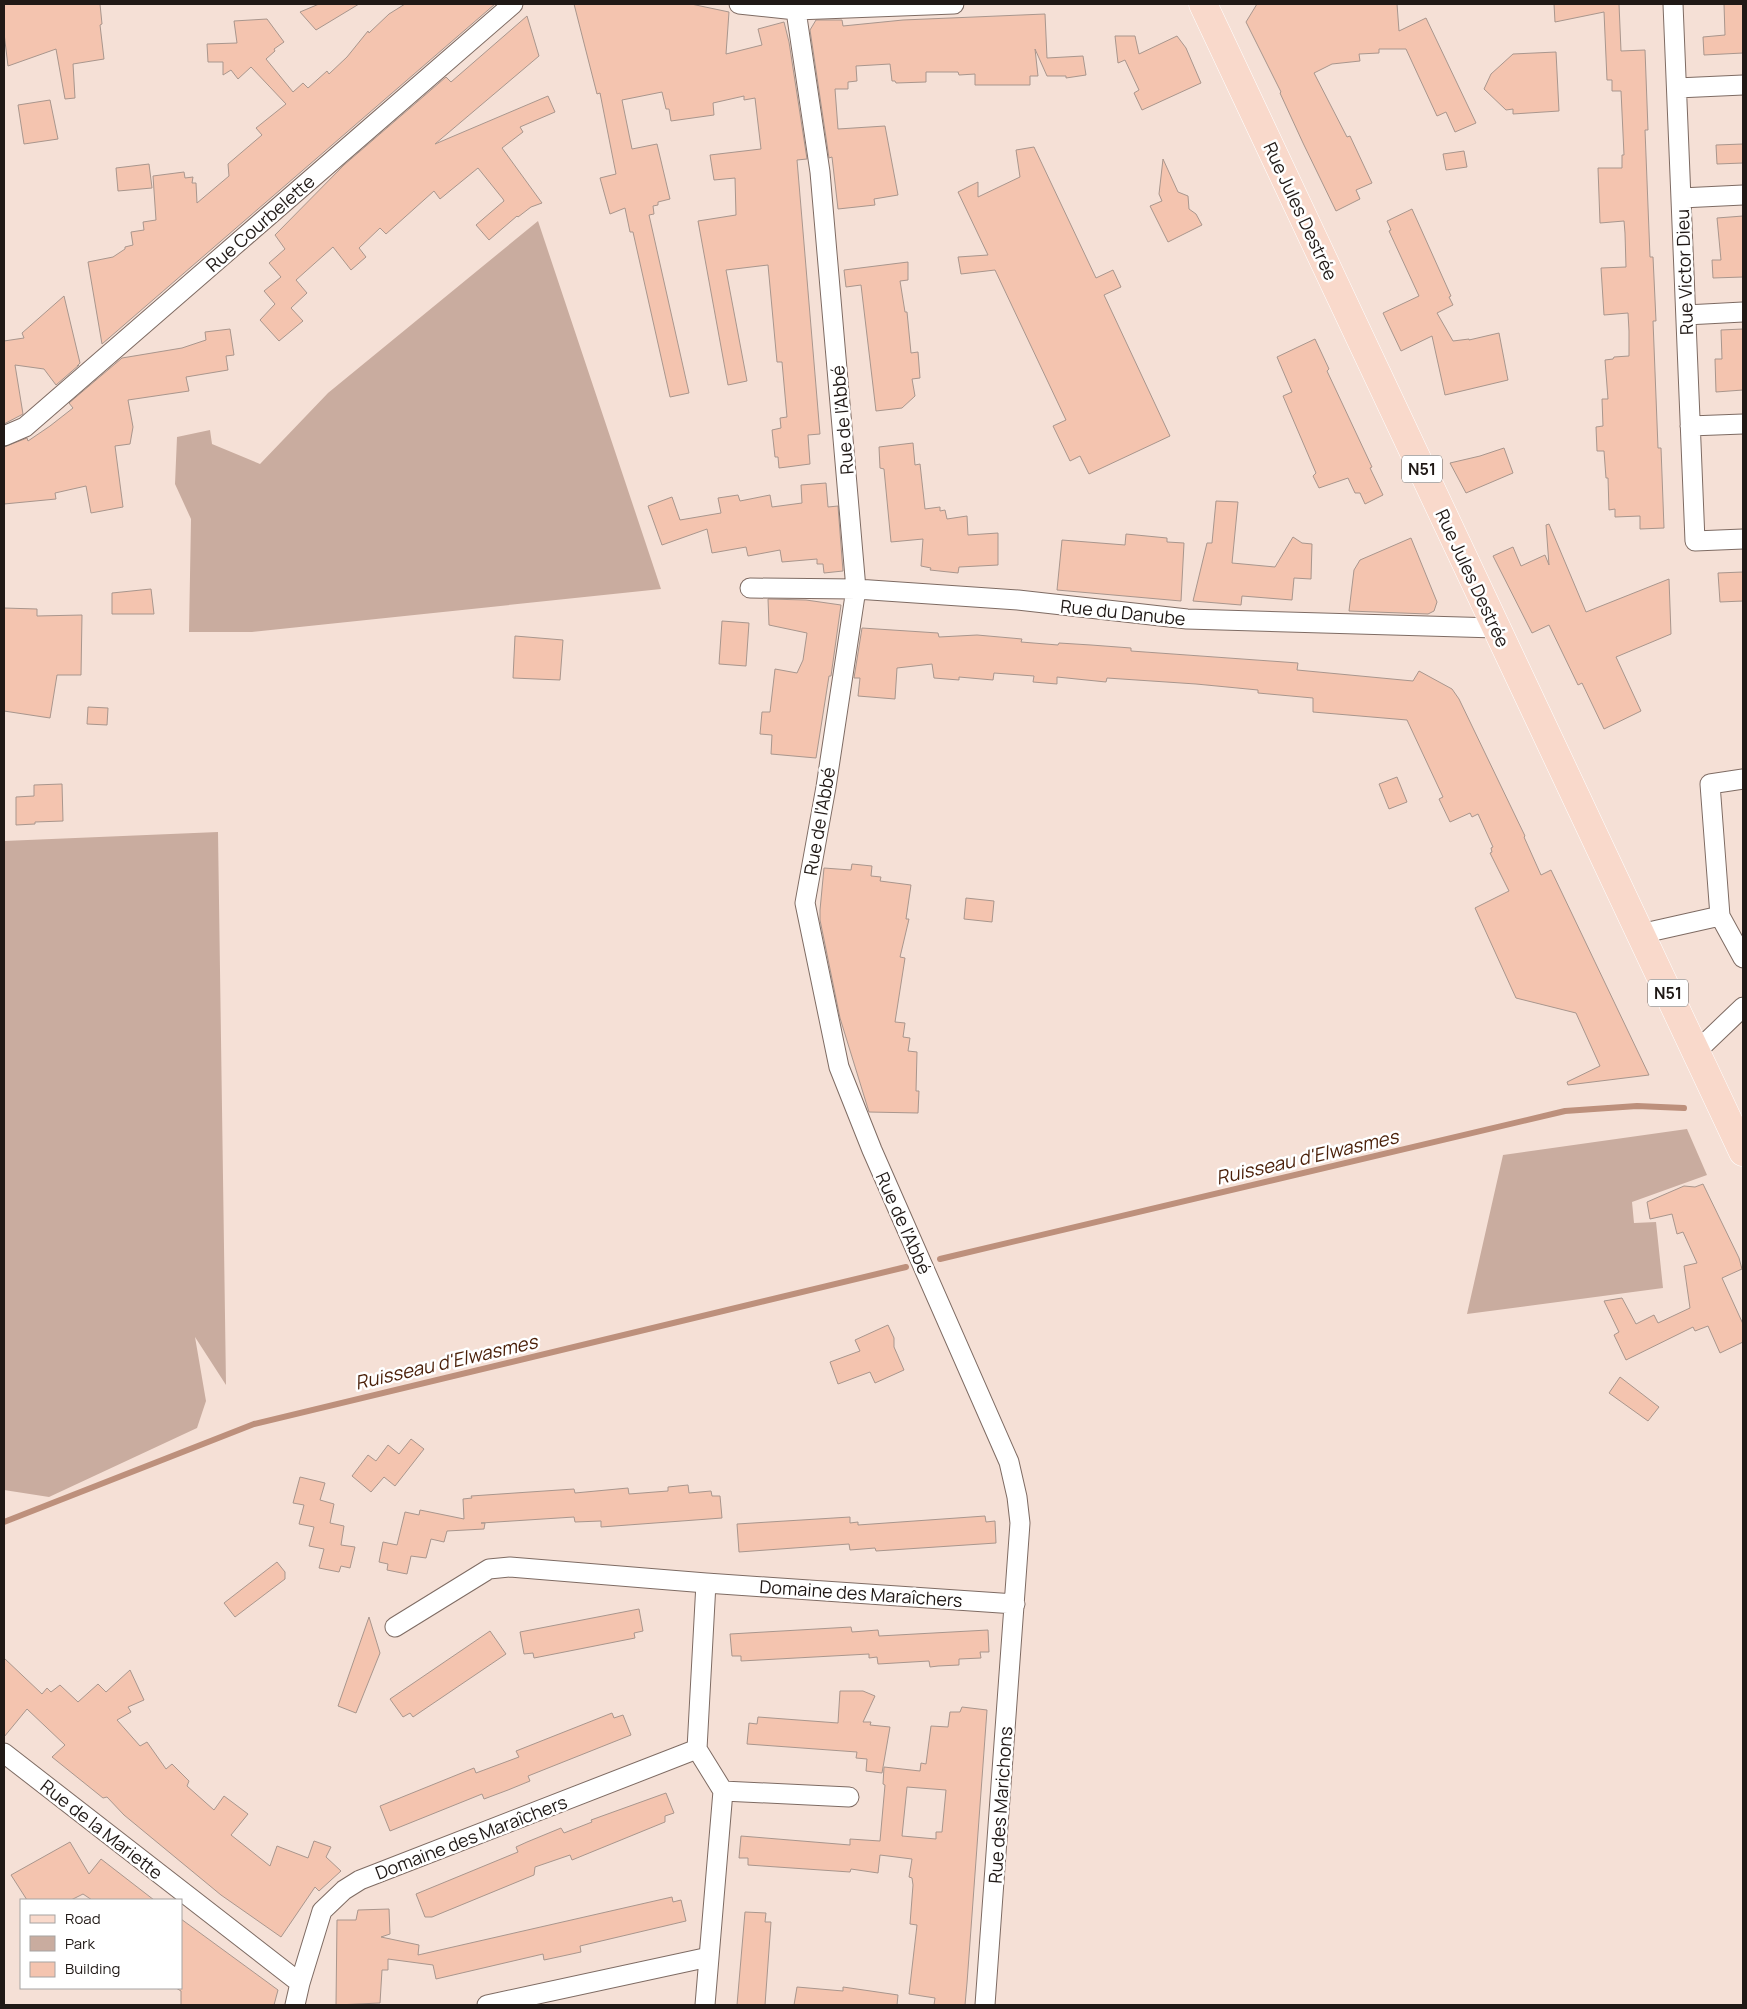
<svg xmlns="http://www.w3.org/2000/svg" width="1747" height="2009" viewBox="0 0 1747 2009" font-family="Manrope,sans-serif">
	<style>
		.green { fill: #c9ac9f }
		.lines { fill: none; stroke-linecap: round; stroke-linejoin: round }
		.stream { stroke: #bd907c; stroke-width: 6 }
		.building { fill: #f4c4af; stroke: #a9968d; fill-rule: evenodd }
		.street-casing { stroke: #7e6b63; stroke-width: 21 }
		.primary-casing { stroke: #fff; stroke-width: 29 }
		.street { stroke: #fff; stroke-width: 19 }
		.primary { stroke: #f9d9cb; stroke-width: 28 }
		.labels { text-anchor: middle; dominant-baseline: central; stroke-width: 5; stroke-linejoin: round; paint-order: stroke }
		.shield { fill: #fff; stroke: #635e5c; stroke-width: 1 }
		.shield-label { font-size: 16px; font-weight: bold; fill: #201916 }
		.street-label { font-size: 18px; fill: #201916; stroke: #fff }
		.water-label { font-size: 19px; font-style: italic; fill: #4a1f08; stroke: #fff }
	</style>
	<rect width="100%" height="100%" fill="#f5e0d6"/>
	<path class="green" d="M538,221L661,589L252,632H189L191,519L175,484L177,437L210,430L212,444L260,464L328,393Z
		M218,832L226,1385L195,1337L206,1401L197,1428L49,1497L4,1490V841Z
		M1687,1129L1707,1175L1632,1202L1634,1223L1656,1222L1663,1288L1467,1314L1503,1155Z"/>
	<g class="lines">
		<path class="stream" d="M940,1259L1565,1111L1637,1106L1684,1108
			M4,1522L254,1424L906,1267"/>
	</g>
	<path class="building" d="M4,4H100L102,24L100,25L104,59L73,64L75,98L65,99L56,49L8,66L4,33Z
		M319,4H359L316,30L300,12Z
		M405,4H495L102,344L88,262L113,257L125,249V247L133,245L131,232L144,230L143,222L156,220L153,176L184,172L185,178L193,177L192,183H196L197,203L229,176L228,164L262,135L256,128L286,104L251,67L238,79L231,70L223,75V62H208L207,44L237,43L234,21L267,19L284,42L274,49L275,51L266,59L293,92L303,83L308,88L327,71L329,74L347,57L368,31L369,33L389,14Z
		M574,4H691L729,12L726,54L762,45L758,29L784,22L789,42L807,159L797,160L820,434L808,435L810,464L779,468L778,457H775L772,430L781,428L780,418L787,417L782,362H777L768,265L726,270L747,381L728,385L698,221L736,215L735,178L714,180L710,155L761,149L755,98L744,100V96L713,103L714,115L671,121L669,109H666L662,92L622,100L632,149L657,144L670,199L658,202V205L653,206L654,214L649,215L689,393L670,397L633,232H630L625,208L610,214L600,178L616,174L600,93L597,94Z
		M1257,4H1397L1399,31L1426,18L1476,123L1455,132L1446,112L1437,116L1406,49H1379V53L1359,54L1360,61L1332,64L1314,73L1347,137L1350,136L1372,183L1356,190L1360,199L1336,211L1303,143L1280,93L1281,92L1246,22Z
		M1554,4H1619L1621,51L1645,50L1648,130H1645L1650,257H1653L1656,321H1653L1658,448H1661L1664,528L1640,529V516L1615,517V509L1609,510L1608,478H1606L1604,451H1597L1596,427L1603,426L1602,399H1608L1605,360L1613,359L1614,357L1629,356V331L1628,313L1604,315L1601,268L1626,267L1625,233L1624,221L1600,223L1598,168H1622V155H1624L1621,91H1612V80H1607L1604,12L1555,22Z
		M1724,4H1743V53L1704,55L1703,37L1725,35Z
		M1045,14L1047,58L1083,56L1086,75L1066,78V76H1047L1035,49L1038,76H1030V85H975V74L959,75L958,72H926V82L896,83L895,81H892L890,64L856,66L857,81L848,82V89H835L838,129L885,126L898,195L874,199L875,205L838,209L832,157L829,158L810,30L816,20H842L843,26L903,20Z
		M527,16L539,56L435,144L548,96L555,112L520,127L523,132L502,148L542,203L531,207L518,217L517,216L489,240L476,225L504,201L503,199L478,168L440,199L434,191L386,234L380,228L359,248L366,257L351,270L333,247L296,280L307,293L291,308L303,321L279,341L260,320L275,304L264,291L281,277L269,263L285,249L275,235L344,165L446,77L451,82Z
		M1115,36H1135L1139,54L1177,36L1186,48L1201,83L1142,110L1134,93L1139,90L1125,60L1118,63Z
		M1556,52L1559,111L1513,114V109L1506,110L1484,89L1491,74L1513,54Z
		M50,100L58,139L24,144L18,105Z
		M1743,144V163L1717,164L1716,145Z
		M1034,147L1096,278L1113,270L1121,287L1104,295L1170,436L1089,474L1080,456L1070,461L1053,426L1066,420L995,270L961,274L958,257L988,255L958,192L978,182V197L1020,177L1016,150Z
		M1464,151L1467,167L1446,170L1443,154Z
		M1163,159L1178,192L1188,196L1189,209L1196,214L1202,225L1168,242L1150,206L1162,201L1159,194Z
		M149,164L152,188L118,191L116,168Z
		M1412,209L1451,296L1449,297L1453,305L1437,313L1453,341L1469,339V340L1499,333L1508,380L1445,395L1432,336L1401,351L1383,313L1419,296L1389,231L1391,230L1387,221Z
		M1743,216V277L1713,278L1712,260H1721L1717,218Z
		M908,262V280L900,281L905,312H907L911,353L918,352L920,378L912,379L915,396L902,408L876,411L861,285L846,287L844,270Z
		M64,296L80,363L77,366L79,365L56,385L44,369L15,365L23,414L4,424V341L24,338L22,333Z
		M230,329L234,355L226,356L228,370L186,377L189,391L128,400L133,427L130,444L115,446L123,507L91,513L86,486L55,493L56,499L4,504V447L27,438L28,441L50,426L73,408L69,403L122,358L182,348L206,340L205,332Z
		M1743,329V390L1716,392L1715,359H1722L1721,330Z
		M1315,339L1329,369L1327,371L1372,467L1370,468L1383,495L1365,504L1360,493H1355L1348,478L1319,488L1313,476L1316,473L1283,396L1292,392L1277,357Z
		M913,443L915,465L920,464L925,509L940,507V511L945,510L947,519L967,516L968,535L998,533V565L959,567L958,573L930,570L931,568L921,566L923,539L891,542L884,469L880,468L879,447Z
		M1504,448L1513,473L1466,493L1450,463L1480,456Z
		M826,483L828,507L838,506L843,571L824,573L823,564H817V559L782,562L780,550L748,556L746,547L712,553L707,529L662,545L648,506L672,497L680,520L721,513L718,498L738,495L740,501L770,495L772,507L802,503L801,485Z
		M1216,501L1238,502L1232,563L1275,567L1293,537L1302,543L1312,544L1311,579L1294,578L1292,600L1242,596L1241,605L1193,601L1207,543H1212Z
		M1549,524L1586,612L1669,579L1671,634L1616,657L1641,711L1604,729L1582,683L1578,685L1549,625L1532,633L1493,556L1513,547L1521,566L1545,555L1549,565L1546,525Z
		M1126,534L1167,538V542L1184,543L1181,601L1057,590L1062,540L1125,545Z
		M1411,538L1437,602L1434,611L1428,614L1349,611L1354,570L1360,560Z
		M1743,572V601L1720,602L1718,573Z
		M151,589L154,614H112V593Z
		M768,599L806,600L841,605L831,676H829L816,758L771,754L772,735L760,734L762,712H770L775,669L797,673L803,660L807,633L769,625Z
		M4,608L37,609V616L82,615L81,675H57L50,718L4,711Z
		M722,621L749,623L746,666L719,664Z
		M862,628L938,633L939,637L977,635L1022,639L1021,642L1058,645L1059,643L1091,645L1131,648V651L1298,663L1297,670L1413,681L1419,671L1452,689L1459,699L1525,836L1524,837L1541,875L1551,870L1649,1075L1568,1085L1567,1082L1600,1066L1576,1013L1516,998L1475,908L1509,891L1490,853L1492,852L1491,848L1493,847L1478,814L1472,817L1470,813L1450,822L1439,799L1443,797L1407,720L1313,712V698L1258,693V690L1196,684L1107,678L1106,682L1057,677V684L1033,682L1034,676L994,673L993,680L959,677V680L934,678L932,664L897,668L895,699L858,696L860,678H854Z
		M515,636L563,640L560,680L513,678Z
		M88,707L108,708L107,725L87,724Z
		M1397,777L1407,802L1389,809L1379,784Z
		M62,784L63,821L35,822V824L16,825V797L34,796V785Z
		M852,864L872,866L871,876L881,877L880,881L911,885L906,919H909L900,957L905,958L895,1022L905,1023L903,1037L910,1038L908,1051L917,1052L916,1091H919L918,1113L869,1112L840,1018L820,920V910L824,868L851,870Z
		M966,898L994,901L992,922L964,919Z
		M1703,1184L1739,1258L1742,1269L1722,1278L1743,1324V1342L1720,1353L1708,1326L1695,1331L1693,1327L1626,1360L1614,1335L1619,1332L1604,1301L1622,1298L1636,1324L1654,1315L1658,1323L1690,1308L1684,1266L1697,1263L1683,1232L1677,1234L1672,1214L1650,1219L1647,1202L1684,1186L1695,1187Z
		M888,1325L894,1338V1347L904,1370L875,1383L870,1372L838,1384L830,1362L860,1351L855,1340Z
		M1620,1377L1659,1407L1648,1421L1609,1393Z
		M411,1439L424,1449L395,1486L384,1477L371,1492L352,1476L368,1455L376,1461L388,1445L399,1454Z
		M300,1477L325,1483L320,1500L334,1504L330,1523L344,1526L341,1545L355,1547L350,1568L341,1566L339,1572L319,1568L324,1549L309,1546L314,1527L299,1524L304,1505L293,1503Z
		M688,1485L689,1493L711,1491L712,1496H720L722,1518L601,1527V1521L575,1522L574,1517L481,1523H485L484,1529L447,1531L444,1542L431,1539L426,1558L411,1556L407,1574L387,1570L388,1564L379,1562L383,1542L397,1545L405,1512L419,1515L420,1510L464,1519L463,1499L472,1498L471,1496L574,1489L575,1493L628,1488L629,1494L668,1491V1487Z
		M985,1516L986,1522L995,1521L996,1543L876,1551L875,1548L850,1550L849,1544L739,1552L737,1524L850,1517V1523L858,1522V1525Z
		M277,1562L285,1572V1579L235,1617L224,1603Z
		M639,1609L643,1631L634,1633L635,1638L534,1658L533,1653L524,1654L520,1632Z
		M369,1617L380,1653L356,1713L338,1706Z
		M851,1627L852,1632L878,1630L879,1636L988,1630L989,1652H980L981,1658L959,1659V1665L938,1666L930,1667L929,1661L878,1664L877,1657L869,1658V1654L741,1661V1656H732L730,1634Z
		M490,1631L506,1654L413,1717L410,1713L403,1717L390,1699Z
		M4,1658L42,1694L47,1688L51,1692L60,1685L78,1702L98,1684L106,1692L130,1670L144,1700L128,1707L131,1712L117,1720L140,1746L147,1742L166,1769L172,1764L189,1781L187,1786L214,1810L224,1796L248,1814L231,1835L270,1866L277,1846L308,1858L314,1841L331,1847L326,1857L341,1871L319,1891L315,1887L281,1937L221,1895L124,1815L107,1797L103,1798L52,1757L65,1745L27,1709L4,1737Z
		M840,1691H863L875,1696L863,1722H871L870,1725L890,1727L882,1773L866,1771L867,1759L856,1758L857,1752L747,1744L749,1723L757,1724L758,1717L838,1723Z
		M962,1707L987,1710L967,1983L965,2005H934L935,1998L909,1994L917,1925L910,1924L913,1885L912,1878L909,1877L912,1859L880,1855L878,1873L851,1869L850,1872L748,1865V1858H739L741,1836L850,1845V1839L880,1841L885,1785L883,1784L884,1767L920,1771L921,1763L926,1764L931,1726L948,1727L950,1712H960ZM907,1787L946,1790L942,1832H936V1839L902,1836Z
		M612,1713L614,1718L623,1715L631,1735L528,1776L530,1781L508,1790L484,1799L482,1794L390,1831L380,1806L474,1768L476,1773L519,1757L516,1751Z
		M666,1793L674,1813L665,1816V1822L572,1860L570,1855L535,1867L534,1875L432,1917H425L416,1894L518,1852L516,1847L527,1842L561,1828L564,1833L592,1822L591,1820Z
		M70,1842L89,1874L101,1859L154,1900H92L83,1894L71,1900H27L11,1875Z
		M672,1897L673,1902L681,1900L686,1921L580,1946L581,1952L544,1960L543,1954L436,1979L433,1965L388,1959V1970H382L380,2003L336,2005L337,1920H356L358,1910L389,1909L390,1934L381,1937L419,1945L418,1955Z
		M745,1912L766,1913L765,1922H771L765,2005H737Z
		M181,1919L278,1990L274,2005H181V1991L176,1988H181Z
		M797,1987L843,1991V1987L898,1995L897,2005H794Z"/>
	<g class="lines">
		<g class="street-casing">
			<path id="street" d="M739,4L796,10L954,4
				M795,4L820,172L856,589L826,787L805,903L839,1067L872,1150L1009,1462L1017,1497L1020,1523L985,2005
				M1673,4L1695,541L1743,539
				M1677,88L1743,85
				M1681,198L1743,195
				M1686,315L1743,312
				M1690,426L1743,424
				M4,436L25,427L513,4
				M750,588L856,589L1018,600L1187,619L1496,628
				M1743,779L1710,784L1720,916L1743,958
				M1640,934L1720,916
				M1696,1052L1743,1007
				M395,1627L489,1569L510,1567L706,1583L1015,1604
				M4,1753L300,1983L295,2005
				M723,1791L849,1797
				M300,1983L322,1911L344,1890L360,1880L697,1749
				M487,2005L709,1957
				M705,2005L723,1791L697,1749L706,1583"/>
		</g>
		<g class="primary-casing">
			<path id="primary" d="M1203,4L1743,1152"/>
		</g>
		<use href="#street" class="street"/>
		<use href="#primary" class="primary"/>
	</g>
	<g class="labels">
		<g class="shield">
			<rect x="1402" y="455.5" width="40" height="27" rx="4"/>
			<rect x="1648" y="979.5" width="40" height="27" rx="4"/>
		</g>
		<g class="shield-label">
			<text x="1422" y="469">N51</text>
			<text x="1668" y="993">N51</text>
		</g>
		<g class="street-label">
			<text transform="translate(1301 211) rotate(65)">Rue Jules Destrée</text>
			<text transform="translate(260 223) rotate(-41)">Rue Courbelette</text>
			<text transform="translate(1684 272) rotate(-92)">Rue Victor Dieu</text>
			<text transform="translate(842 420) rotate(-95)">Rue de l'Abbé</text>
			<text transform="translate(1473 578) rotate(65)">Rue Jules Destrée</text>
			<text transform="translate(1123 612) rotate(6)">Rue du Danube</text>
			<text transform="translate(819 821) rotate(-80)">Rue de l'Abbé</text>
			<text transform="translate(904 1223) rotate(66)">Rue de l'Abbé</text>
			<text transform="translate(861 1593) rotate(4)">Domaine des Maraîchers</text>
			<text transform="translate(1000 1805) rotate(-86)">Rue des Marichons</text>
			<text transform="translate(102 1829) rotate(38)">Rue de la Mariette</text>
			<text transform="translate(471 1837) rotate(-21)">Domaine des Maraîchers</text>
		</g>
		<g class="water-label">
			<text transform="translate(1307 1157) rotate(-13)">Ruisseau d'Elwasmes</text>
			<text transform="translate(446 1362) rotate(-13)">Ruisseau d'Elwasmes</text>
		</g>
	</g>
	<rect width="1747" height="2009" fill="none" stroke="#201916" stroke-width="10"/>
	<rect x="20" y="1899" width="162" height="90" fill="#ffffff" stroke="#a6a3a2"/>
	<rect x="30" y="1915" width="25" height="8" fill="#f9d9cb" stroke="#a6a3a2"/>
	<text x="65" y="1924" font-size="15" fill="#201916">Road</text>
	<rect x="30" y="1936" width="25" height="15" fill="#c9ac9f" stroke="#a6a3a2"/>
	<text x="65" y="1949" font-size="15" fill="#201916">Park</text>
	<rect x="30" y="1962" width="25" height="15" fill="#f4c4af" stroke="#a6a3a2"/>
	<text x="65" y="1974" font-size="15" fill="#201916">Building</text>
</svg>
